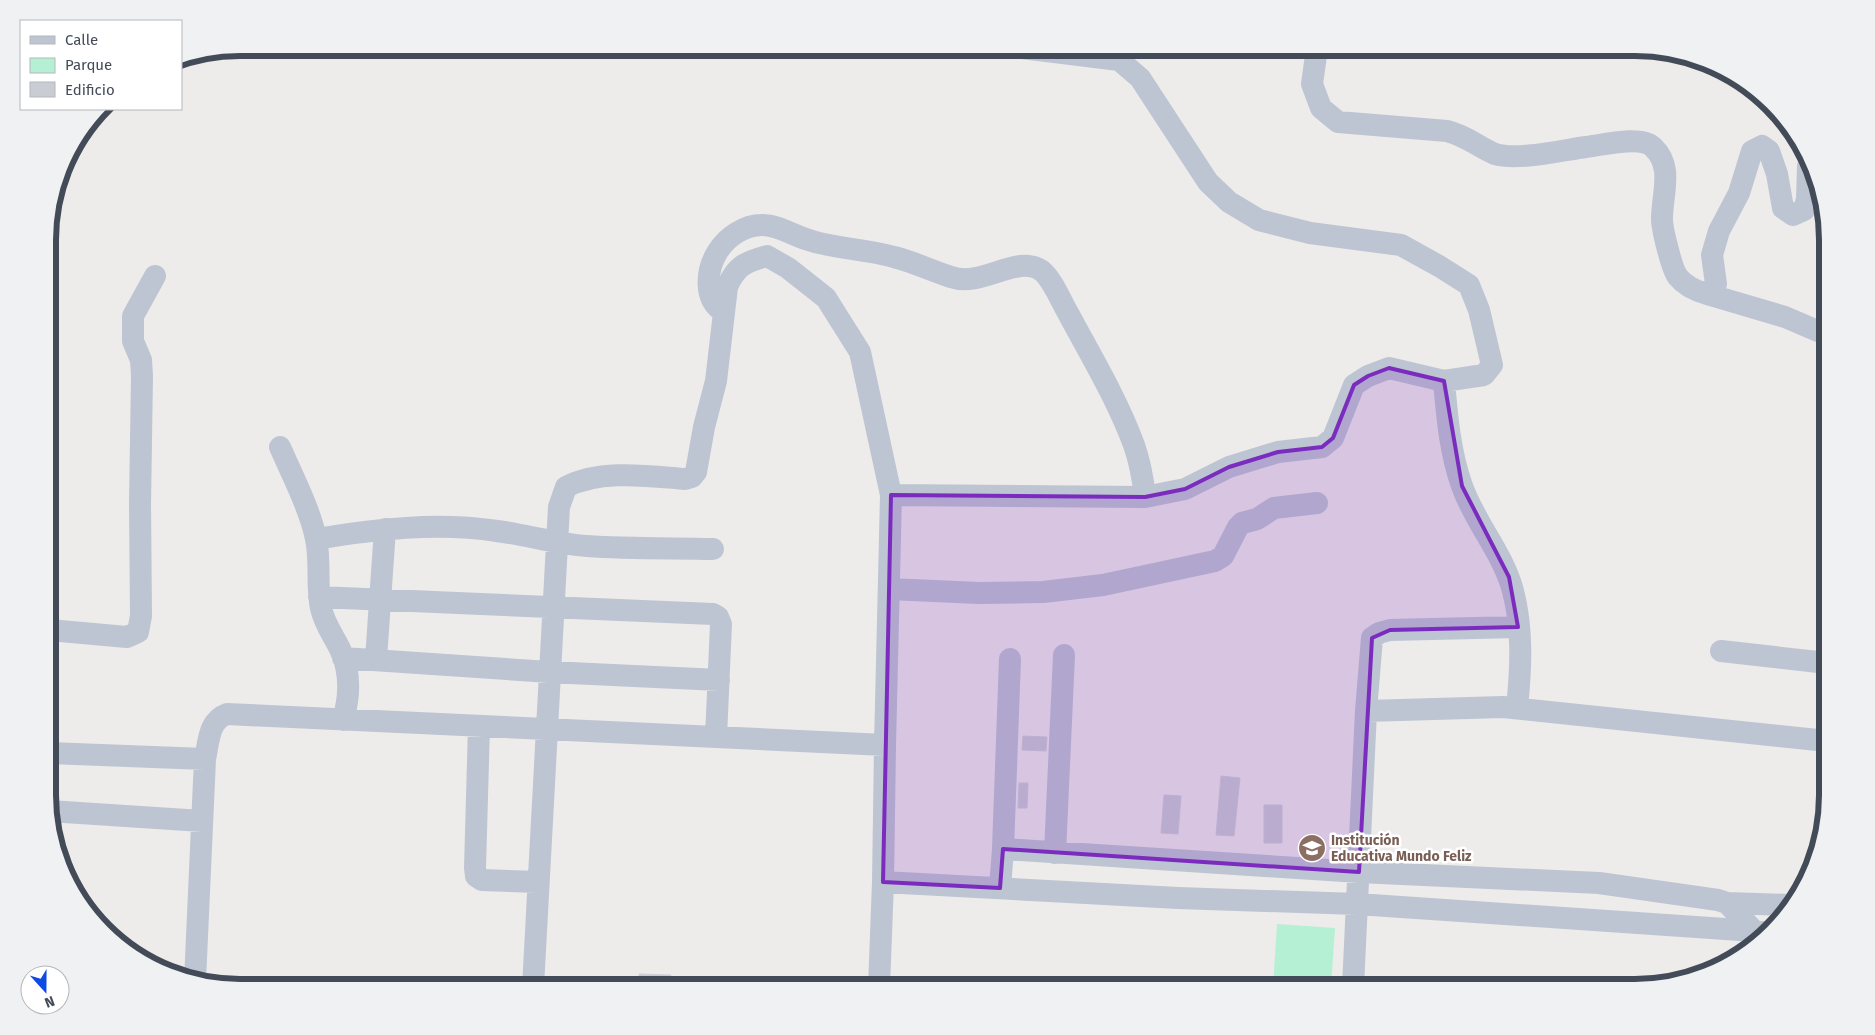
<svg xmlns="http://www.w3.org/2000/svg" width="1875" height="1035" viewBox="0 0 1875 1035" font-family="'Fira Sans',sans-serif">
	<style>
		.green { fill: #b5f0d5 }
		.building { fill: #caccd4; stroke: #cfd0d8 }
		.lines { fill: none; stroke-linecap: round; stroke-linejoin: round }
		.minor { stroke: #bdc5d2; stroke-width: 22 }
		.marked { fill: #7b2cbf; fill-opacity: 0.2; stroke: #7b2cbf; stroke-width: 4; stroke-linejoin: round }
		.labels { text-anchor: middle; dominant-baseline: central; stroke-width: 5; stroke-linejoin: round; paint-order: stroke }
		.education-label { font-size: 14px; font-weight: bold; fill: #785e54; stroke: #fff; text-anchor: start }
		.rim { fill: none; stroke: #434b59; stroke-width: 6 }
	</style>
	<rect width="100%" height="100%" fill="#eeebeb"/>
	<path class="green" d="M1277,924L1335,928L1331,987H1273Z"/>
	<path class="building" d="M1023,736L1047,737L1046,751L1022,750Z
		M1221,776L1240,778L1234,836L1216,835Z
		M1019,783H1028L1027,808H1018Z
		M1164,795L1181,796L1178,834L1161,833Z
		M1264,805H1282V843H1264Z
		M639,974L671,975L670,987H639Z"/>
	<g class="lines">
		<path class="minor" d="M1317,48L1312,84L1321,108L1338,122L1447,131C1467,136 1478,147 1495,154C1517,161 1563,150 1586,147C1602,145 1641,135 1653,147C1674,167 1662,193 1662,219C1662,229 1672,270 1678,277C1686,287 1696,291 1707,294
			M1810,164L1808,166L1807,199L1804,210L1793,215L1783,208L1777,174L1769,151L1762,146L1752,151L1739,193L1719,231L1712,255L1716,284L1707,294L1785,317L1827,335
			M724,312C703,300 706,270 718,251C727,237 744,225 762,225C780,225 795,237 812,241C838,249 867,249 894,257C914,262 932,271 951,277C983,288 1017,253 1042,271C1052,279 1061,301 1068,313C1091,356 1117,399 1134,445C1140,462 1143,479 1145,497
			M1444,381C1447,416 1450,453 1462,486C1475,523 1503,553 1513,591C1523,629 1521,669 1517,708
			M280,447C292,475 310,509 316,539C321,562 316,586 321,608C324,623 333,635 340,649C351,672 350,696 343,720
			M891,495L1145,497L1185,489L1229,467L1278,452L1322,447L1333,438L1354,385L1368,376L1389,368L1444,381L1484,375L1492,365L1479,310L1469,285L1439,266L1401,245L1310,233L1259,220L1229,202L1208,182L1140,78L1119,60L1022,48
			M316,539C376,529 436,522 497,531C528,535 557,544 587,546C629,549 671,548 713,549
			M889,589L979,593L1043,592L1103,585L1215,561L1223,556L1238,527L1242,523L1257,519L1274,508L1317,503
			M319,597L713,614L718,617L721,624L716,737
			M49,630L127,637L138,632L141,616L140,504L142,376L141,360L133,341V316L155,276
			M1721,651L1827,663
			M343,658L549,672L719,680
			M376,659L385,529
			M1366,711L1503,707L1827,741
			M479,726L475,868L476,876L482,880L538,882
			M49,753L205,759
			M49,811L202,821
			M1003,849L1359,872L1599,883L1718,900L1727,903L1754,931
			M1055,853L1064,655
			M883,882L1178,898L1357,904L1769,932
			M1000,888L1003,849L1010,659
			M1727,903L1791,905
			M195,981L205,759C209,742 208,721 227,714L885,745
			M533,987L559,507L566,487C600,469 648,476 685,479L692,477L696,472L704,427L716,381L727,287C736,266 745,262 767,256L788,268L826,298L860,352L891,495L885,745L883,882L879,987
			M1353,987L1366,711L1372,638L1379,633L1390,630L1518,627"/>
	</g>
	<path class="marked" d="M1389,368L1444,381L1462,486L1509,577L1518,627L1390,630L1372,638L1359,872L1003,849L1000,888L883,882L891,495L1145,497L1185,489L1229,467L1278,452L1322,447L1333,438L1354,385L1368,376Z"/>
	<defs>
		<g id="school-disc" transform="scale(1.4375)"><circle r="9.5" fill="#8d6e63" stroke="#fff"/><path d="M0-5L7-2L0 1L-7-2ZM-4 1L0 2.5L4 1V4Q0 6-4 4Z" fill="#fff"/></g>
	</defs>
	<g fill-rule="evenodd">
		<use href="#school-disc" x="1312" y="848"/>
	</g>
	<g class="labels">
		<g class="education-label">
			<text x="1331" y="840">Institución<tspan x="1331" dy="16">Educativa Mundo Feliz</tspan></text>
		</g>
	</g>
	<path d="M0 0H1875V1035H0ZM240 56H1635A184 184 0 0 1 1819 240V795A184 184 0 0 1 1635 979H240A184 184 0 0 1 56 795V240A184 184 0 0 1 240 56Z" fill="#f0f1f2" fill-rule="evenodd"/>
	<path class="rim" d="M240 56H1635A184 184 0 0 1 1819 240V795A184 184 0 0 1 1635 979H240A184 184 0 0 1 56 795V240A184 184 0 0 1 240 56Z"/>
	<rect x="20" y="20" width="162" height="90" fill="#ffffff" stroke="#b4b7bd"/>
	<rect x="30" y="36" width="25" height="8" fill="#bdc5d2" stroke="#b4b7bd"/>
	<text x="65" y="45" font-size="15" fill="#434b59">Calle</text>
	<rect x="30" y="58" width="25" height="15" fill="#b5f0d5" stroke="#b4b7bd"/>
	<text x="65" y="70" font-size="15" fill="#434b59">Parque</text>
	<rect x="30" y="82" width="25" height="15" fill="#caccd4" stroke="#b4b7bd"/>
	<text x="65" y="95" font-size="15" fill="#434b59">Edificio</text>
	<g transform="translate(45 990) rotate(159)"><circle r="24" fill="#ffffff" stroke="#b4b7bd"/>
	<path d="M0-4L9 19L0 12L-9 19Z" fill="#0f4ae4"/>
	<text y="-8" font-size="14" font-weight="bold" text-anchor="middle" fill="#434b59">N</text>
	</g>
</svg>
